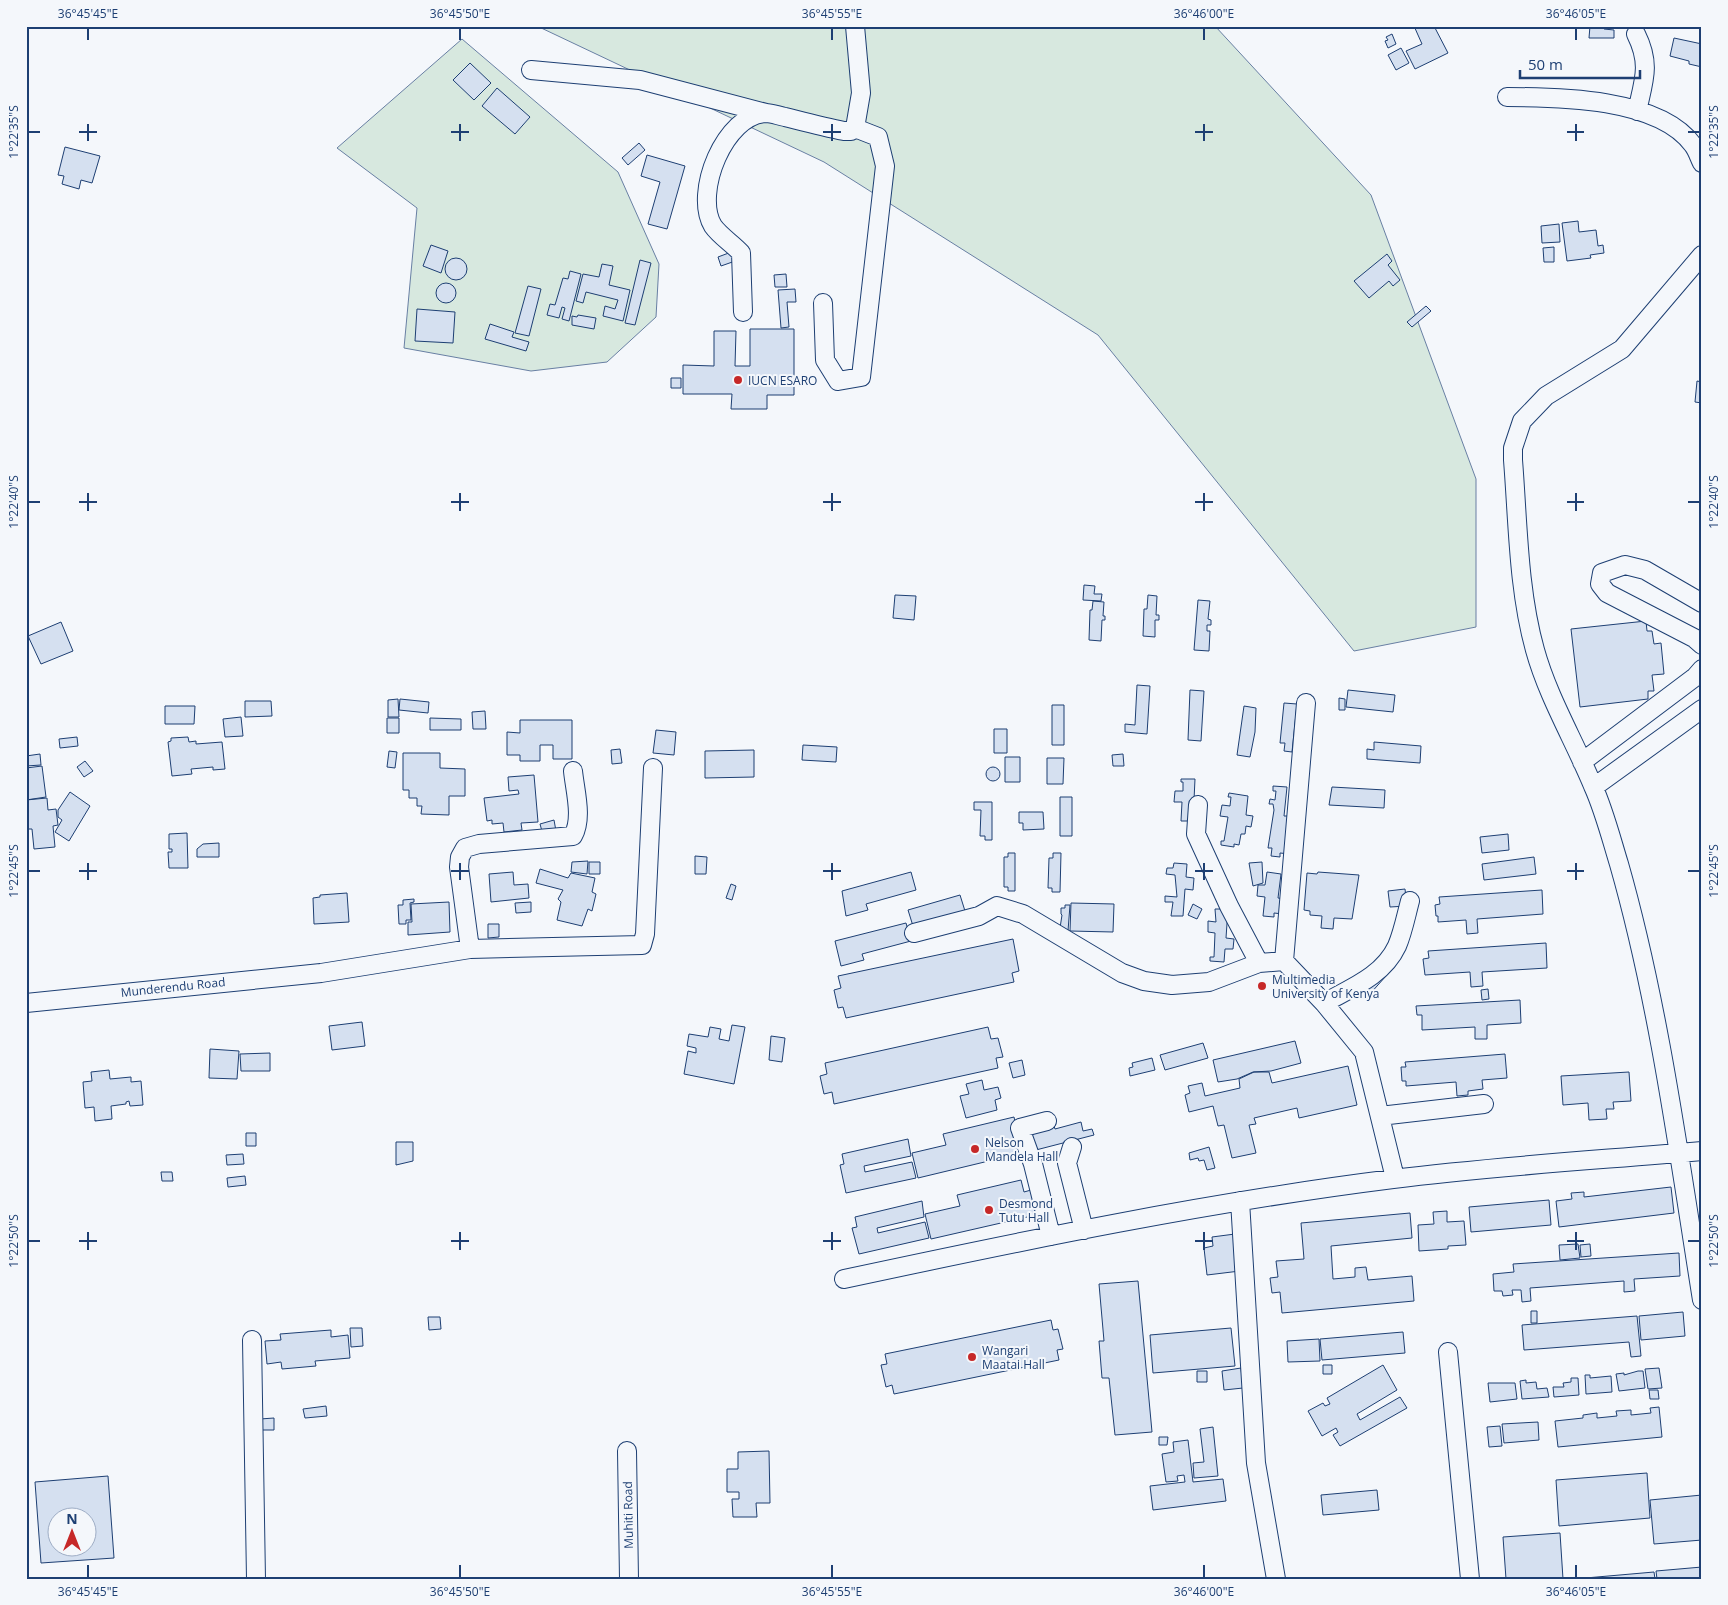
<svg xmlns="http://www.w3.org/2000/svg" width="1728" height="1605" viewBox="0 0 1728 1605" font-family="'Open Sans',sans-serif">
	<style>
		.green { fill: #d7e8df; stroke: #687fa3 }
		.building { fill: #d5e0f0; stroke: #1d3f73; fill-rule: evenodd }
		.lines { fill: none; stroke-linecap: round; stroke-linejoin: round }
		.minor-casing { stroke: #1d3f73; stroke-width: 20 }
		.minor { stroke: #f4f7fb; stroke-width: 18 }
		.ticks { fill: none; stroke: #1d3f73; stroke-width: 2 }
		.poi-dot { fill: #c62828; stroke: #f4f7fb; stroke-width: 2 }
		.labels { text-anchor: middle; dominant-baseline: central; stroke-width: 4; stroke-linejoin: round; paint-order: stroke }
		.poi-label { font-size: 12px; fill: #1d3f73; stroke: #f4f7fb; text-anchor: start }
		.street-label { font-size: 12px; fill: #1d3f73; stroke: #f4f7fb }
		.neatline { fill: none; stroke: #1d3f73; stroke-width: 2 }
		.ticks-label { font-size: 12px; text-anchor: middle; fill: #1d3f73 }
	</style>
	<rect width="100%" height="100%" fill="#f4f7fb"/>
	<path class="green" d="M537,26H1215L1371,195L1476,479V627L1354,651L1098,335L824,162Z
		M462,39L618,172L659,264L656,317L607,362L531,371L404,348L417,208L337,148Z"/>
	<path class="building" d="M1414,26H1434L1448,53L1415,69L1406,51L1422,44Z
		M1590,26L1605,27L1604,29L1614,30V38H1589Z
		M1392,34L1396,44L1388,48L1385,41L1388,40L1386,37Z
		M1674,38L1702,44V67L1689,64V61L1670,56Z
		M1401,48L1409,63L1396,70L1388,55Z
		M470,63L491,83L474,100L453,80Z
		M497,88L530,117L515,134L482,106Z
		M639,143L645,150L628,165L622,158Z
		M65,147L100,156L92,183L81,180L79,189L62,184L64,176L58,175Z
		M647,155L685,166L667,229L648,224L660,182L641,176Z
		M1578,221L1579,232L1596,230L1598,246L1603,245L1604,253L1590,255L1591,258L1567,261L1562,223Z
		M1559,224L1560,242L1542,243L1541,226Z
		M431,245L448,251L441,273L423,266Z
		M1554,247V262H1544L1543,248Z
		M734,251L738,260L721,266L718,257Z
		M1387,254L1392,261L1388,265L1400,280L1393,286L1389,281L1369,298L1354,281Z
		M445 269a11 11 0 1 1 22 0a11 11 0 1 1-22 0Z
		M640,260L651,263L635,325L625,323Z
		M602,264L613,266L609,285L630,290L623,321L603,316L605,306L615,309L618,300L586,292L583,303L576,301L583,274L599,277Z
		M570,271L581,274L569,321L562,319L565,308L562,307L559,318L547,315L550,304L555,305L563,278L568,279Z
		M786,274L787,287H775L774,275Z
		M436 293a10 10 0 1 1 20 0a10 10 0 1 1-20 0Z
		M528,286L541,289L529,336L515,333Z
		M795,289L796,302H787L789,327L781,328L778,290Z
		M1426,306L1431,311L1412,327L1407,322Z
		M417,309L455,312L453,343L415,341Z
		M578,315L596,318L594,329L572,325V316L577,317Z
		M490,324L514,332L512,337L529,342L526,351L485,339Z
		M750,329H794V395H767V409H731L732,394H683V365L714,366V331H736L735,366H750Z
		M671,378H681V388H671Z
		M1697,381L1702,382V403L1695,402Z
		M1084,585L1095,586L1094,594H1102L1101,601L1083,600Z
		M895,595L916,596L914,620L893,618Z
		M1148,595L1157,596L1156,615H1159V620H1155V637L1143,636L1144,609H1147Z
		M1198,600L1210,601L1208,619L1211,620V625H1207V631H1210L1209,651L1194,650Z
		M1093,601L1104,602L1103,616H1105V620H1102L1101,641L1089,640L1090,610H1092Z
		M1646,621L1647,631H1652L1654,644L1661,643L1664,674L1652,675L1654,691H1648V699L1580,707L1571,629Z
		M61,622L73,651L41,664L28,636Z
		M1137,685L1150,686L1147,734L1125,732V724L1135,725Z
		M1190,690L1204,691L1201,741L1188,740Z
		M1348,690L1395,695L1393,712L1346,707Z
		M1339,698L1345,699V710H1339Z
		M398,699L399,717H388V700Z
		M400,699L429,702L428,713L399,710Z
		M245,701H271L272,716L245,717Z
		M1284,703L1297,704L1292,752L1284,751L1285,743H1280Z
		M1052,705H1064V745H1052Z
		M165,706H195L194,724H165Z
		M1244,706L1256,708L1255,732L1250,757L1237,755Z
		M485,711L486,729H473L472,712Z
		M241,717L243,736L225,737L223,719Z
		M387,718H399V733H387Z
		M430,718L461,719V730H430Z
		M520,720H572V759H553V745H540V761H520V755H507V732L520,733Z
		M994,729H1007V753H994Z
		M656,730L676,732L674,755L653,753Z
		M77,737L78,746L60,748L59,739Z
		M188,737L189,742L196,741V744L222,742L225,769L213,770V767L191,769L192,774L172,776L168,742L171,741V738Z
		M1374,742L1421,746L1420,763L1367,759V749L1374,750Z
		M803,745L837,747L836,762L802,760Z
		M620,749L622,763L612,764L611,750Z
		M754,750V777L705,778V751Z
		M389,751L397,752L395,768L387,767Z
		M403,753H440V768L465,769V796H449V815L421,814L422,806H417V798H409V790H403Z
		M40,754L41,765L26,766V756Z
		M1123,754L1124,766H1113L1112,755Z
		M1005,757H1020V782H1005Z
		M1047,758H1064L1063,784H1047Z
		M85,761L93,771L84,777L77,767Z
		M42,766L46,797L26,800V768Z
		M986 774a7 7 0 1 1 14 0a7 7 0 1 1-14 0Z
		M534,775L538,822L521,823L522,830L504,832L503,823L492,824V820L487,821L484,798L519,794L518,790L509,791L508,777Z
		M1181,779H1195L1193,821H1181L1182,802H1174L1175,791H1183V782H1181Z
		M1273,786L1287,787L1284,816H1293L1290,854L1280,853V857L1271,856L1272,848H1268L1274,810L1273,804H1269L1270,799L1275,800L1276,791H1273Z
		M1332,787L1385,790L1384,808L1329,805Z
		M70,792L90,806L69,841L55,832L62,820L58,817V810Z
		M1229,793L1248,796L1246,815L1253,816L1251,827L1246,826L1245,834H1241L1239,845L1234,844V847L1221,845V841H1224L1228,817L1220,816L1222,805L1230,806L1231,797H1228Z
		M1060,797H1072V836H1060Z
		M47,798L48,810L56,809L58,825L53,826L55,847L34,849L32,829H26V800Z
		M974,802H992V840H985V836H980L981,810H974Z
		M1019,812H1043L1044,829L1023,830V823H1019Z
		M554,820L556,831L543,835L540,824Z
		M187,833L188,868H169L168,852H172V849H169V834Z
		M1508,834L1509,850L1482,853L1480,837Z
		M219,843V857H197V849L203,844Z
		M1008,853H1015V891H1008V887H1004V857H1008Z
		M1053,853H1061L1060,892H1052V888H1048L1049,858H1053Z
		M695,856L707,857L706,874H695Z
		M1534,857L1536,874L1484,880L1482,864Z
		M588,861L587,874L571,872L572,862Z
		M589,862H600V874H589Z
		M1262,862L1263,883L1253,886L1249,863Z
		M1174,863L1187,864L1186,877L1194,878L1193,890L1185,889L1183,916H1171L1173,902H1165V896L1177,897L1175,875L1166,874L1167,868H1173Z
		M540,869L568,878L571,873L595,878L592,892L596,894L592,911L588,909L582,926L557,920L561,902L558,899L563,890L536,883Z
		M513,872L514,885L528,884L529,898L491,902L489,874Z
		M911,872L916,890L866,904L868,910L846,916L842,891Z
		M1267,872L1281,874L1278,898L1285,899L1283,914L1274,913V917L1263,916L1265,897L1257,896L1258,885H1265Z
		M1318,872L1359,875L1352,919L1334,918L1333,929L1321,928L1322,916L1310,915V911L1304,910L1307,873L1317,874Z
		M731,884L736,886L732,900L726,898Z
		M1405,889L1407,906L1390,907L1388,891Z
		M1542,890L1543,914L1477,919L1478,933L1467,934L1466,920L1438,922V916H1436L1435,905L1440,904L1439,897Z
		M347,893L349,922L314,924L313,898L320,897V895Z
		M960,895L965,911L913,926L908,910Z
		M414,899V902L410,903L411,920H406V924H399L398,905H403V900Z
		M449,902L450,932L408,935V922H412L411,904Z
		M531,902V912L516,913L515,903Z
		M1071,903L1114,904L1113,932L1070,931Z
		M1193,904L1202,909L1197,919L1188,915Z
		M1065,905H1070L1068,931L1060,928L1062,915L1061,914V908H1065Z
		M1215,909H1228L1226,938L1234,939L1233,949H1225L1224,962L1210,961V957H1214L1215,933L1208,932V921L1216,922Z
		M906,923L911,941L862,954L864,960L841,966L835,941Z
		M488,924H499V937L488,938Z
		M1013,939L1019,971L1012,973L1014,982L846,1018L843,1007L838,1008L834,990L841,988L838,976Z
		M1546,943L1547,968L1482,972L1483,986L1471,987L1470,972L1425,975L1423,959L1429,958L1428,951Z
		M1381,972L1386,976L1369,995L1365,991Z
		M1488,989L1489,999L1482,1000L1481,990Z
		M1520,1000L1521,1023L1487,1025V1039H1475V1027L1422,1030V1015H1417L1416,1006Z
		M362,1022L365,1046L332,1050L329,1026Z
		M732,1025L745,1027L734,1084L684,1074L688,1051L696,1053V1048L687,1046L689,1034L708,1037L710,1027L721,1029L719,1039L729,1041Z
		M988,1027L991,1039L998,1038L1003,1057L996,1058L998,1068L834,1104L832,1092L824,1094L820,1076L827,1074L825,1063Z
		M771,1036L785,1038L782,1062L769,1060Z
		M1295,1041L1301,1063L1271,1071L1253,1072L1237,1079L1218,1082L1213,1060Z
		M1203,1043L1208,1058L1165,1070L1160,1055Z
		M210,1049L239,1051L237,1079L209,1078Z
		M270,1053V1071H241L240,1054Z
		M1505,1054L1507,1078L1482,1080L1483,1089L1468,1091V1095L1457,1096L1456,1082L1406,1086V1081H1402L1401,1067H1406L1405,1062Z
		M1152,1058L1155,1070L1130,1076L1129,1068L1133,1067L1132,1063Z
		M1022,1060L1025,1075L1013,1078L1009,1063Z
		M1348,1066L1357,1105L1299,1118L1297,1108L1254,1118L1256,1124L1249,1125L1256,1153L1232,1158L1224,1125L1218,1126L1213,1106L1189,1112L1185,1095L1190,1093L1188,1086L1202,1083L1205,1096L1240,1088L1239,1079L1254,1072H1269L1272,1083Z
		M109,1070L110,1079L131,1077V1082L141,1081L143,1105L130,1106L129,1101L126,1102V1104L111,1106L112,1119L95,1121L94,1107L85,1108L83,1082L92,1081L91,1072Z
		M1629,1072L1631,1101L1613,1102L1614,1109H1606L1607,1119L1589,1120L1588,1103L1563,1105L1561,1076Z
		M982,1080L984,1090L998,1087L1001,1098L995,1100L997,1110L966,1118L960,1096L969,1094L966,1084Z
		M1014,1117L1022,1153L918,1178L912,1153L946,1145L943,1134Z
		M1081,1122L1083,1131L1092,1129L1094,1135L1032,1151L1028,1136L1054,1126L1055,1129Z
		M246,1133H256V1146H246Z
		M908,1139L911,1156L864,1166L865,1172L912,1162L916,1178L846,1193L840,1165L844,1164L842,1154Z
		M396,1142H413V1161L396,1165Z
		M1209,1147L1215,1168L1207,1170L1204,1160L1199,1161L1198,1158L1190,1160L1189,1153Z
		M243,1154L244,1164L227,1165L226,1155Z
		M161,1172H172L173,1181H162Z
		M245,1176L246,1185L228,1187L227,1178Z
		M1021,1180L1024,1192L1031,1190L1036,1215L931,1239L925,1214L960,1206L957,1195Z
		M1671,1187L1674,1213L1559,1227L1556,1201L1572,1199L1571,1193L1584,1192V1197Z
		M1549,1200L1551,1225L1471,1232L1469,1207Z
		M922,1201L924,1217L877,1228L878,1233L925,1222L929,1238L859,1254L852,1228L857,1227L855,1217Z
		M1447,1211V1222L1464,1221L1466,1245L1448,1246V1249L1419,1251L1418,1225L1434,1224L1433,1212Z
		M1410,1213L1412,1238L1331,1246L1333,1279L1355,1277V1268L1366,1267L1368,1280L1412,1276L1414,1301L1282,1313L1280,1292L1272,1293L1270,1278L1278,1277L1276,1261L1304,1259L1301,1223Z
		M1235,1234L1240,1271L1207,1275L1204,1248L1213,1246L1212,1237Z
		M1578,1244L1580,1258L1560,1260L1559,1245Z
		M1590,1244L1591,1256L1581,1257L1580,1245Z
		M1679,1253L1680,1276L1634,1279L1635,1291L1624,1292V1281L1530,1288L1531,1301L1522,1302L1521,1290H1512L1513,1295L1503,1296L1502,1291H1494L1493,1274L1514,1272L1513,1264Z
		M1138,1281L1152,1432L1115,1435L1109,1378H1102L1099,1341H1104L1099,1284Z
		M1531,1311H1537V1323H1531Z
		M1683,1312L1685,1336L1641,1340L1639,1316Z
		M1637,1316L1641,1356L1631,1357L1629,1342L1524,1350L1522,1325Z
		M428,1317H440L441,1329L429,1330Z
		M1051,1320L1053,1330L1058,1329L1063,1349L1057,1350L1059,1360L894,1394L892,1385L886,1387L881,1365L887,1364L885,1354Z
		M350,1328H362L363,1346L351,1347Z
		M1231,1328L1235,1366L1153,1373L1150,1335Z
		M331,1330V1337L348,1335L350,1358L315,1361L316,1366L282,1369L281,1362L267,1364L265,1341L281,1340L280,1334Z
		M1403,1332L1405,1353L1322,1360L1320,1339Z
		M1319,1339L1320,1361L1288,1362L1287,1341Z
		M1323,1365H1332V1374H1323Z
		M1383,1365L1397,1390L1357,1414L1360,1420L1400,1397L1407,1408L1340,1446L1333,1435L1338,1432L1336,1428L1322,1436L1308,1411L1323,1403L1325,1406L1330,1404L1327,1398Z
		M1241,1368L1243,1388L1224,1390L1222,1371Z
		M1659,1368L1662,1388L1648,1389L1645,1369Z
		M1197,1371H1207V1382H1197Z
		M1638,1371H1643L1645,1388L1619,1391L1616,1374L1624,1373V1375Z
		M1585,1375H1590V1378L1611,1376L1612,1392L1586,1394Z
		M1571,1378H1578L1579,1395L1554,1397L1553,1387H1564L1563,1383L1571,1382Z
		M1526,1380V1383L1536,1382L1537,1389L1547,1388L1549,1397L1522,1399L1520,1381Z
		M1488,1383H1515L1517,1399L1490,1402Z
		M1649,1390H1658L1659,1399H1650Z
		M326,1406L327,1416L305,1418L303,1409Z
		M1659,1407L1662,1437L1558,1447L1555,1421L1583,1418V1415L1597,1413V1418L1617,1416L1616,1411L1631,1410V1415L1651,1413L1650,1408Z
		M274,1418V1430H260V1419Z
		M1538,1422L1539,1440L1504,1443L1502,1424Z
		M1500,1426L1502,1446L1489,1447L1487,1427Z
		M1213,1427L1218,1476L1194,1478L1193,1463L1204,1462L1200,1429Z
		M1159,1437H1168L1167,1445H1159Z
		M1188,1440L1193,1482L1223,1479L1226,1501L1153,1510L1150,1486L1185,1482L1184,1475L1177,1476L1178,1481L1166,1482L1162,1454L1174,1452L1173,1442Z
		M769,1451L770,1503H756L757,1517H733L732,1499H739V1492H727V1469H738V1452Z
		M1647,1473L1650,1518L1559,1526L1556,1480Z
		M108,1476L114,1558L41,1563L35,1482ZM58,1518H88V1548H58Z
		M1377,1490L1379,1510L1323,1515L1321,1495Z
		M1702,1495V1540L1654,1544L1650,1500Z
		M1560,1533L1563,1579H1506L1503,1537Z
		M1702,1567V1579H1657L1656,1571Z
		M1654,1572L1655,1579H1574Z"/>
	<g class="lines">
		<g class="minor-casing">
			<path id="minor" d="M1636,34C1651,64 1644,80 1637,111
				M531,70L640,80L766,113
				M1507,97C1559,97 1659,98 1693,145C1697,150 1699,157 1702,163
				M1702,255L1622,349L1546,396L1522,421L1513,448V460C1518,522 1518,589 1535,650C1548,697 1574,740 1593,786C1604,810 1611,838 1619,864C1659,1004 1679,1156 1702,1300
				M823,303L825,360L838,381L861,377L885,166L878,137L855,128
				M743,312L741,253C733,244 720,236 713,226C693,193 725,114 766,113C772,113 779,116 785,117C805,122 824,127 844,131H851L855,128L861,93L855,26
				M1702,603L1645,570L1625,565L1602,573L1600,584L1607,593L1694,638L1702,645
				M1306,703L1284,961L1324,1003L1364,1052L1395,1178
				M1582,762L1695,677L1702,669
				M1594,787L1702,709
				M1198,805L1196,834L1229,906L1259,963
				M914,933L979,916L997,906L1023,914L1122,973L1144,981L1172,985L1209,982L1259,963L1284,961
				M470,949L459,867L460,857L465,848L479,844L573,836C583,818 575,791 573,771
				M26,1003L321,973L470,949L642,945L645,934L653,768
				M1324,1003C1351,988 1383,976 1397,946C1403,932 1406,916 1410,901
				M1380,1116L1484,1104
				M1047,1121L1020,1128L1033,1164L1051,1236
				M1072,1147L1067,1163L1084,1230
				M1240,1201L1256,1463L1276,1579
				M844,1279C1026,1240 1209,1202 1393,1179C1495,1166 1599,1160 1702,1151
				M252,1340L256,1579
				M1448,1352L1470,1579
				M627,1451L629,1579"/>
		</g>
		<use href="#minor" class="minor"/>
	</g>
	<path class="ticks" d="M88,28V40M460,28V40M832,28V40M1204,28V40M1576,28V40M88,124V141M460,124V141M832,124V141M1204,124V141M1576,124V141M28,132H40M79,132H97M451,132H469M823,132H841M1195,132H1213M1567,132H1584M1688,132H1700M88,493V511M460,493V511M832,493V511M1204,493V511M1576,493V511M28,502H40M79,502H97M451,502H469M823,502H841M1195,502H1213M1567,502H1584M1688,502H1700M88,863V880M460,863V880M832,863V880M1204,863V880M1576,863V880M28,871H40M79,871H97M451,871H469M823,871H841M1195,871H1213M1567,871H1584M1688,871H1700M88,1232V1250M460,1232V1250M832,1232V1250M1204,1232V1250M1576,1232V1250M28,1241H40M79,1241H97M451,1241H469M823,1241H841M1195,1241H1213M1567,1241H1584M1688,1241H1700M88,1565V1578M460,1565V1578M832,1565V1578M1204,1565V1578M1576,1565V1578"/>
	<g class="poi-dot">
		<circle cx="738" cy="380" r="5"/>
		<circle cx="1262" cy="986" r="5"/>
		<circle cx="975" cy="1149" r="5"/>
		<circle cx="989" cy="1210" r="5"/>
		<circle cx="972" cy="1357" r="5"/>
	</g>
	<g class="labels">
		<g class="poi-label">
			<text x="748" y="380">IUCN ESARO</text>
			<text x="1272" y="979">Multimedia<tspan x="1272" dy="14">University of Kenya</tspan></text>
			<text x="985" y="1142">Nelson<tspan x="985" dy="14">Mandela Hall</tspan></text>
			<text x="999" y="1203">Desmond<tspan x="999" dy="14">Tutu Hall</tspan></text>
			<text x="982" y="1350">Wangari<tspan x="982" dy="14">Maatai Hall</tspan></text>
		</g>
		<g class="street-label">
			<text transform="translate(173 987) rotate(-6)">Munderendu Road</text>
			<text transform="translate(628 1515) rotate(-91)">Muhiti Road</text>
		</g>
	</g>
	<rect width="1728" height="1605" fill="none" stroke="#f4f7fb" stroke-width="55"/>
	<g transform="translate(72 1532)"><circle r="24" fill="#f4f7fb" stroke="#9eadc5"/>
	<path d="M0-4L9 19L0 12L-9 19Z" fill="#c62828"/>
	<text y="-8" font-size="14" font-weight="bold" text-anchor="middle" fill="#1d3f73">N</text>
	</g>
	<path d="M1520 70v8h120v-8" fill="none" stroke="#1d3f73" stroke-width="2.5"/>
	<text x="1528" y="70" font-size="15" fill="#1d3f73" stroke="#f4f7fb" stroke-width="4" paint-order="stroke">50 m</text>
	<rect x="28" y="28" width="1672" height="1550" class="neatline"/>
	<g class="ticks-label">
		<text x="88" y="18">36°45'45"E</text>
		<text x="460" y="18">36°45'50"E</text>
		<text x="832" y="18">36°45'55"E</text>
		<text x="1204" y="18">36°46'00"E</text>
		<text x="1576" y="18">36°46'05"E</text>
		<text transform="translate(14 132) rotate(-90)" y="4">1°22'35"S</text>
		<text transform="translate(1714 132) rotate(-90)" y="4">1°22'35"S</text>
		<text transform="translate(14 502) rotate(-90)" y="4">1°22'40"S</text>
		<text transform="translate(1714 502) rotate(-90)" y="4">1°22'40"S</text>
		<text transform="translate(14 871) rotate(-90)" y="4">1°22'45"S</text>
		<text transform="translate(1714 871) rotate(-90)" y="4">1°22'45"S</text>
		<text transform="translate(14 1241) rotate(-90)" y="4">1°22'50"S</text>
		<text transform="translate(1714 1241) rotate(-90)" y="4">1°22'50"S</text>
		<text x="88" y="1596">36°45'45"E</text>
		<text x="460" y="1596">36°45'50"E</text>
		<text x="832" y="1596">36°45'55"E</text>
		<text x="1204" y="1596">36°46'00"E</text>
		<text x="1576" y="1596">36°46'05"E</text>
	</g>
</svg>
